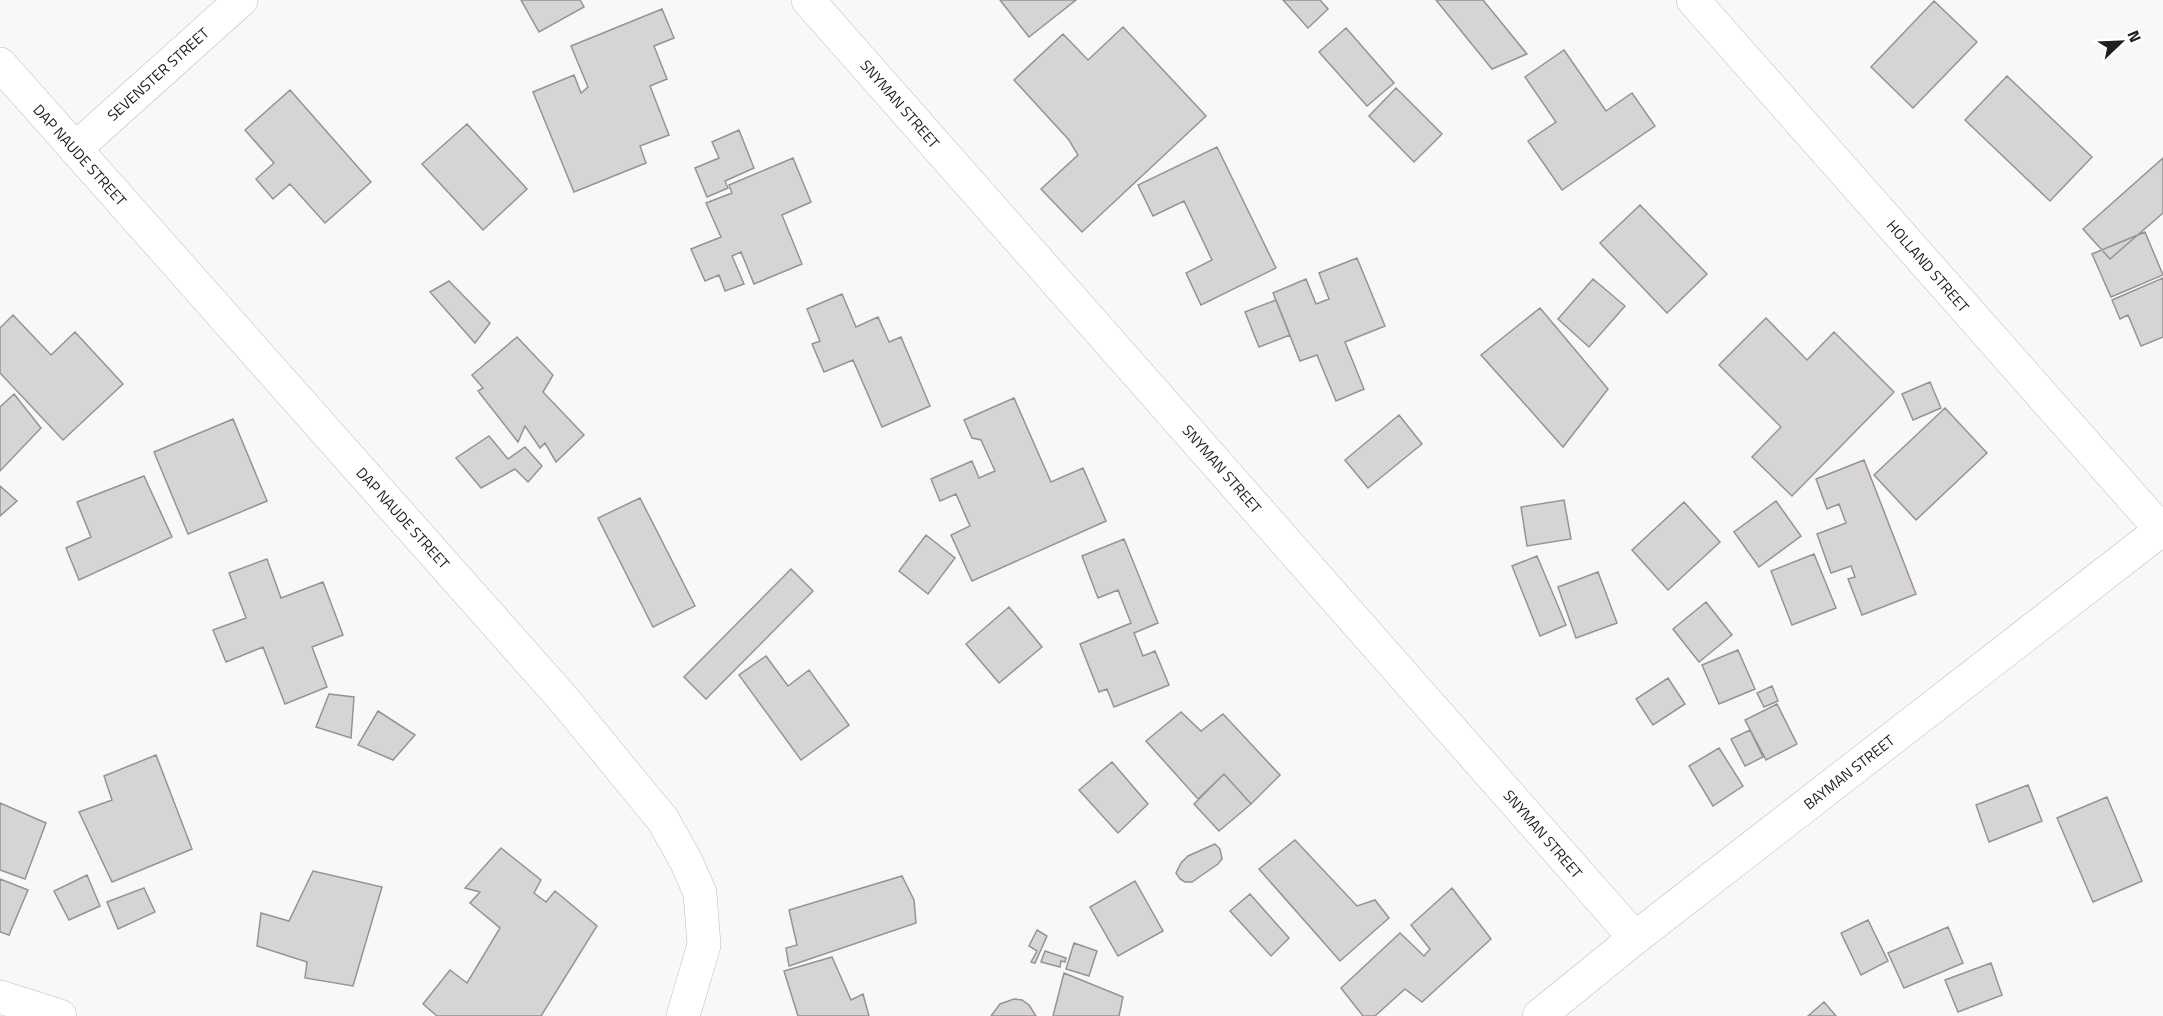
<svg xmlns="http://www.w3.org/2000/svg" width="2163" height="1016" viewBox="0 0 2163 1016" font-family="'Titillium Web',sans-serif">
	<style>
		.building { fill: #d7d4d7; stroke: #969396; stroke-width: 1.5 }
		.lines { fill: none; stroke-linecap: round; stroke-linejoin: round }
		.minor-casing { stroke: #bebbbd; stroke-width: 34 }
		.minor { stroke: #fff; stroke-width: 33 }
		.labels { text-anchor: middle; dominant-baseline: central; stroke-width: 6; stroke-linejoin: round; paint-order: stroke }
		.street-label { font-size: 15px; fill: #212021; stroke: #fff }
	</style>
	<rect width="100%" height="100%" fill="#faf7fa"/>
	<path class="building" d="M521,0H580L584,7L539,32Z
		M1000,0H1076L1029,37Z
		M1283,0H1320L1328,9L1308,28Z
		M1436,0H1483L1527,54L1492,69Z
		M1934,1L1977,42L1913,108L1871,67Z
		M662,9L674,38L654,46L667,79L650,86L669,135L640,146L646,163L574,192L533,92L574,75L581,93L588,87L571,46Z
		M1123,27L1206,116L1082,232L1041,189L1078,155L1069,140L1014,80L1063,34L1088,60Z
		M1346,28L1394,83L1367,106L1319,52Z
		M1564,50L1606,111L1632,93L1655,126L1562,190L1528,141L1556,122L1525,77Z
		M2007,76L2092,157L2050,201L1965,120Z
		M1396,88L1442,134L1414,162L1369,116Z
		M290,90L371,182L325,223L290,184L273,199L256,179L274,163L245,130Z
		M467,124L527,189L483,230L422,164Z
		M739,130L754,168L725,181L728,188L707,197L695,168L719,158L712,142Z
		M1217,147L1276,268L1201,305L1186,273L1212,260L1184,201L1153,216L1138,185Z
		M793,158L811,202L782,215L802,264L754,284L741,252L732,256L744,284L725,291L719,275L705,281L691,249L721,237L706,203L732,193L729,185Z
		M2163,158V213L2110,259L2083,229Z
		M1640,205L1707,274L1667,313L1600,243Z
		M2145,232L2163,275L2111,297L2092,254Z
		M1357,258L1385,326L1345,342L1364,389L1336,401L1317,355L1300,361L1273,293L1306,279L1316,304L1329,299L1319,273Z
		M2163,278V337L2141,346L2128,315L2120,319L2112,300Z
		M1593,279L1625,306L1589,347L1558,319Z
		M449,281L490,323L475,343L430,292Z
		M842,294L856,327L878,317L889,342L901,337L930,406L882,427L853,360L824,372L812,344L820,341L807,309Z
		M1276,300L1290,335L1259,347L1245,312Z
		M1540,308L1608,389L1563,447L1481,355Z
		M13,315L51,355L75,332L123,384L63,440L0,373V328Z
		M1766,318L1807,360L1834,332L1894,392L1792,496L1752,457L1781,427L1719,365Z
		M517,337L553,375L543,392L584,435L556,462L545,443L540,448L525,426L518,442L478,391L483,388L472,375Z
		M1930,382L1941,408L1913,420L1902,394Z
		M14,394L41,428L0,471V407Z
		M1014,398L1051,482L1083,468L1106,521L972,581L951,535L970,526L956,494L940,501L931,479L972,461L979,478L995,471L981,440L972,438L964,420Z
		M1945,408L1987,453L1916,520L1874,475Z
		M1399,415L1422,444L1368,488L1345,460Z
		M233,419L267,501L188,534L154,452Z
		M489,436L508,459L525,447L542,466L528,482L515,469L481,488L456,458Z
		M1864,460L1916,594L1862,615L1848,579L1855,577L1851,566L1831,573L1817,534L1846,523L1839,504L1827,509L1816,479Z
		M144,476L172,537L79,580L66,548L91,537L77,502Z
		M0,486L17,501L0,516Z
		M640,498L695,606L653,627L598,518Z
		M1564,500L1571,539L1527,546L1521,507Z
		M1776,501L1801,536L1759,567L1734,532Z
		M1684,502L1720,542L1668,590L1632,550Z
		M926,535L955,558L928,594L899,571Z
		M1124,539L1158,623L1134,633L1143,656L1155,651L1169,685L1114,707L1107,689L1099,692L1080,644L1131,623L1118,590L1098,598L1082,556Z
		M1814,554L1836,608L1792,625L1771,571Z
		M1537,556L1566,625L1540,636L1512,566Z
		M267,559L281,598L323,582L343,635L312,647L327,687L285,704L263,647L226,662L213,630L246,618L229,573Z
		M791,569L813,591L706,699L684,677Z
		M1598,572L1617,623L1576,638L1558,587Z
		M1706,602L1732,635L1699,662L1673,629Z
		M1009,607L1042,647L999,683L966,644Z
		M1738,650L1755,689L1719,704L1702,665Z
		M766,656L788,686L809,670L849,725L801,760L739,675Z
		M1668,678L1685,704L1653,725L1636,699Z
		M1772,686L1778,701L1764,707L1757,693Z
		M329,694L354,697L351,738L316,727Z
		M1777,704L1797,744L1766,760L1745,720Z
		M378,711L415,735L393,760L358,745Z
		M1181,712L1201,731L1223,714L1280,775L1251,804L1224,774L1198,799L1146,741Z
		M1750,730L1763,757L1745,766L1731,739Z
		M1719,748L1743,786L1713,806L1689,766Z
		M156,755L192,849L112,882L79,812L112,800L104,776Z
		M1112,762L1148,804L1118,833L1079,790Z
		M1224,774L1251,804L1219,831L1194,804Z
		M2028,785L2042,821L1989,842L1976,805Z
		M2107,797L2142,881L2093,902L2057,818Z
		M0,803L46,823L25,879L0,870Z
		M1295,840L1357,906L1375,900L1389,918L1340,961L1259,869Z
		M1215,844L1220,849L1222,859L1218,864L1192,882H1185L1180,879L1176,873L1181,863L1188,856Z
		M501,848L541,880L534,893L546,902L555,891L597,926L541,1016H437L423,1004L450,970L467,983L500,928L470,903L480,892L465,888Z
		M313,871L382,887L353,986L305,978L307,962L257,946L261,913L289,921Z
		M87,875L100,906L69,920L54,891Z
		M902,876L914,900L916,923L789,966L786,948L797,945L789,910Z
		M0,879L28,890L9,935L0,932Z
		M1135,881L1163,931L1118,956L1090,907Z
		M144,888L155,912L118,929L107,902Z
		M1452,888L1491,939L1422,1002L1405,989L1375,1016H1363L1341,988L1400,933L1424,956L1430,949L1411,925Z
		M1250,894L1289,938L1271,956L1230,911Z
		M1868,920L1888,961L1861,975L1841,933Z
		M1948,927L1963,963L1904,988L1888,953Z
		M1037,930L1047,936L1035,963L1031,962L1037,951L1029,946Z
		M1074,943L1097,951L1089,976L1066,969Z
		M1045,951L1066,958L1065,962L1061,961L1060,967L1041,962Z
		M832,957L851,1000L863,994L869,1016H798L784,971Z
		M1991,963L2002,995L1958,1012L1945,980Z
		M1064,973L1123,997L1119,1016H1053Z
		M1014,999L1022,1000L1029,1005L1036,1016H991L1000,1004Z
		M1824,1002L1836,1016H1808Z"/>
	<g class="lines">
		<g class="minor-casing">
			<path id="minor" d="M808,0L1635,938
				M1693,0L2163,532
				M0,64L566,702L663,820L686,861L700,893L704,945L683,1016
				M75,149L241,0
				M0,997L60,1016
				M1539,1016L1635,938L2161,530"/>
		</g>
		<use href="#minor" class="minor"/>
	</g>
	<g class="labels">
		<g class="street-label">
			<text transform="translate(158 74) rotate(-42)">SEVENSTER STREET</text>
			<text transform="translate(900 104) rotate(49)">SNYMAN STREET</text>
			<text transform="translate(80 155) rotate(48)">DAP NAUDE STREET</text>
			<text transform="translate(1928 266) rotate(49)">HOLLAND STREET</text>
			<text transform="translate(1222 469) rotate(49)">SNYMAN STREET</text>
			<text transform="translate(403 518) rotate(48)">DAP NAUDE STREET</text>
			<text transform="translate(1849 772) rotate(-38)">BAYMAN STREET</text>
			<text transform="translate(1543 834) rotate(49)">SNYMAN STREET</text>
		</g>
	</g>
	<g transform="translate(2121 42) rotate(67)" stroke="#ffffff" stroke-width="4.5" paint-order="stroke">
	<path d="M0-4.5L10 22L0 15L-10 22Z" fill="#212021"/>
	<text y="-9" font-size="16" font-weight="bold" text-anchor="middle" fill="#212021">N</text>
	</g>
</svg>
